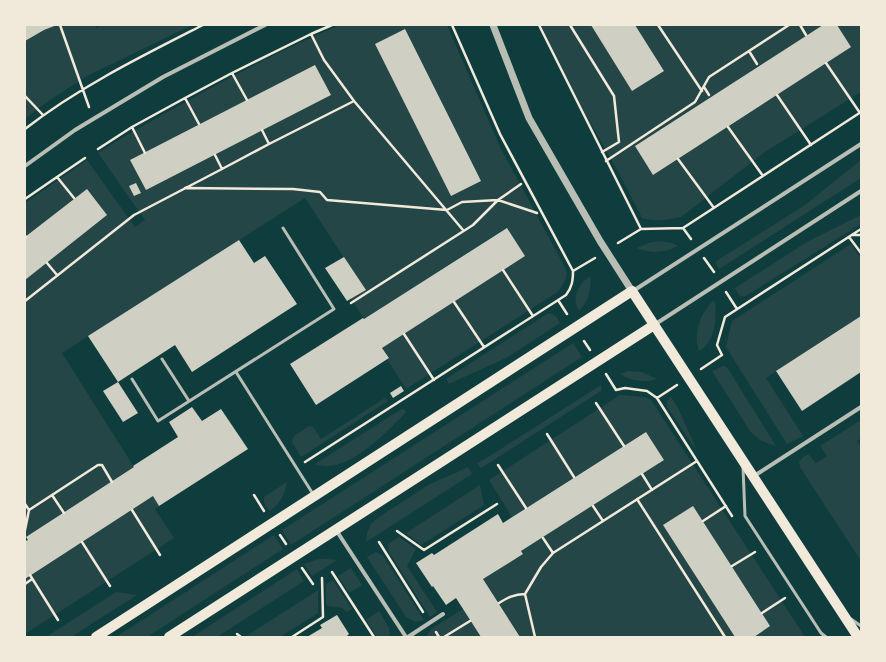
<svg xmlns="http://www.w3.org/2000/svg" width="886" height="662" viewBox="0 0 886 662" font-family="Literata,serif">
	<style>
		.green { fill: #244646 }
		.building { fill: #cfcfc3 }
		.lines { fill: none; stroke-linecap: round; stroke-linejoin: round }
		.path { stroke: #f1e9da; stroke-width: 2.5 }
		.service { stroke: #b8beb3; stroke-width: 3 }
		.minor { stroke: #b8beb3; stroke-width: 4 }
		.tertiary { stroke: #b8beb3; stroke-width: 7 }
		.primary { stroke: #f1e9da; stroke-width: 10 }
	</style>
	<rect width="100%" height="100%" fill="#0f3d3e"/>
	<path class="green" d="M57,25H97L96,29L101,25H192L87,76L44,104L25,119V41L44,30Z
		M340,25H447L500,147L566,269C568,278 563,287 556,293L406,389L387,359L389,357L382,348L525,256L506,228L364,319L351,299L365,290L305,198L62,353L134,467L25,538V203L87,160L135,227L145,220L98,153C129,133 161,115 193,98C241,71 290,46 340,25Z
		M541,25H861V92L765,152L681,217C667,220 656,222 642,218L621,177L586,115Z
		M861,160V178L719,269L715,262L805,205Z
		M861,215V224L744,297L739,295L735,288L807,242Z
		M659,241L672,243L678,246C664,253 651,254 637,248L648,243Z
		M851,244L861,259V316L766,378L803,436L787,444L726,347L732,321Z
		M590,276C592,289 588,302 579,311C571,298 578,285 590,276Z
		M713,301L715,302C717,319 715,342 699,351C693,333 700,314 713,301Z
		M547,314C554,312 557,317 560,323L508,357L449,384L446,379Z
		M573,343L582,357L291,545L282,530Z
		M723,366H725L728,369L776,446C765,443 758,440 750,431L712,371Z
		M628,371L642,372L657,379C645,383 630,381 620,374Z
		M601,385L602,389L601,391L481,468L477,463L485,459Z
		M620,395L644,397L651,400L805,637H520L483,579L523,554L521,551L664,460L646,432L512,517L489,480Z
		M671,397L678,408L695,446L694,447L667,407V401Z
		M385,398L388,401L301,457L292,442L294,436L309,426L313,427L321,439Z
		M403,408L406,412C386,433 346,476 315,464Z
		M861,420V438L857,441L861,447V561L800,467L799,462L802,458L808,454L816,463L827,456L820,446Z
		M468,467L472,474L366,542L367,533L371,524L379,517L428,485Z
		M287,482C285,494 280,505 269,511L264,503V497Z
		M480,485L484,505L421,545L406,533Z
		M153,496L159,506L155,509L174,538L25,634V579Z
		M274,535L283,549L147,637H116Z
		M399,537L416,549L407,566L437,612L430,617L389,552L388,544Z
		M376,552L383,556L424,620L415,622L406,617L367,557Z
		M319,559H327L337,560L312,576L304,564Z
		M351,568L362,585L349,593L338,576Z
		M297,569L304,581L217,637H192Z
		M333,580L352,609L346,612L343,608L328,606L326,604V584Z
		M318,590V613L280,637H251L248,635Z
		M116,592L137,595L71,637H46Z
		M463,609L481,637H426L431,629Z
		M379,611L389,628L390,637H377L366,620Z"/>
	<path class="building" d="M25,25H57L44,30L25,41Z
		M591,25H635L664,71L632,91Z
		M823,25H837L851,47L653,175L635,146Z
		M405,29L481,181L451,196L375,44Z
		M315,65L331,95L146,190L130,160Z
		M136,183L141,193L134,196L129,186Z
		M87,189L107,215L25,280V237Z
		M507,228L525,256L382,348L389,358L316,405L290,364L363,318L364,319Z
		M239,240L254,263L265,256L297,304L192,372L175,345L118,382L138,413L123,422L103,391L118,382L88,336Z
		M344,257L366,290L347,301L325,268Z
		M861,316V372L802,411L776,371Z
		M401,386L404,391L393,398L390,393Z
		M192,407L202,421L221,409L248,449L159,506L153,496L25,579V541L28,540L26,537L134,467L133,466L178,437L169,422Z
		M646,432L664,460L521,551L523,554L483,579L520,637H481L456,598L446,605L433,586L432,587L416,563L432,553L434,555L498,514L503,523Z
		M693,506L770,626L754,637H735L663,525Z
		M337,615L349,634L347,636L348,637H307L322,628L320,625Z"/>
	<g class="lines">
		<path class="path" d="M60,25L89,107
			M539,25L641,229
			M570,25L614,96L619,142L602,152
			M658,25L702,91
			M800,25L806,35
			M749,51L757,64
			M826,63L860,113
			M704,87L709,95
			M777,95L811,145
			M25,96L43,115
			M247,100L232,73L311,34
			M354,101L463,230
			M199,124L185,98L232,73
			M728,127L763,176
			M25,129C79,87 142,56 203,25
			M269,144L354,101L324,60L311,34L332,25
			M98,149L132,127
			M145,153L132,127L185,98
			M678,159L714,208
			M606,161L695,102L709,77L789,25
			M222,169L269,144L262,130
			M185,188L293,189L320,192L327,200L447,210L462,202L498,200L537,213
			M74,198L57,177L85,158
			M25,199L57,177
			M683,228L691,239
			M852,235H861
			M25,236L26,237
			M849,237L861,253
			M618,243L641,229L683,228L861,112
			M704,258L714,272
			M47,263L57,275
			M503,270L533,316
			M573,271L595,258
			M726,292L737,309
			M558,300L567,314
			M25,301L134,215L222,169L215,155
			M454,302L484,347
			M351,303L473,225L498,200L521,184
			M404,334L434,380
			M584,341L590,350
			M701,369L722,355L717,345L725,317L861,229
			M606,374L616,390L625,388L647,391L657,398L732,516
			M657,398L677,385
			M596,403L624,446
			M547,434L574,477
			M305,462L566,295C572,287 573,281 573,271L500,134L452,25
			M498,465L526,508
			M642,474L652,490
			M52,495L64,513
			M254,495L264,511
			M637,499L725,637
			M25,504L29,510L98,465H102L112,482
			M593,506L603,521
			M132,510L160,555
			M703,521L726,506
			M25,530L29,510
			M397,531L424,550L497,504
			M280,535L286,544
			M543,538L553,553
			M82,542L110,586
			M379,542L423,612
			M732,566L755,552
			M302,568L313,584
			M332,572L374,637
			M30,575L58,620
			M25,584L32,579
			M499,603C507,598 514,594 525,594
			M762,613L785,598
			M436,632L439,637
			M237,634L241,637
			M292,637L323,617L322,578
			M444,637L470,621
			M535,637L525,594L541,567L553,553L697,461"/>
		<path class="service" d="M162,359L189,401
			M236,372L313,494
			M132,379L158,421L334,309L283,228
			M743,467L745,516L821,633L826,637
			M851,619L861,626"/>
		<path class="minor" d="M25,166L75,130L163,77L265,25
			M633,291L861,144
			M654,325L861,191
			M754,476L861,407
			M336,530L406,637
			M408,637L443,614"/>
		<path class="tertiary" d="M493,25L529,118L600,241L632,291"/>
		<path class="primary" d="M96,637L632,291L858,637
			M169,637L654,325"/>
	</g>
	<rect width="886" height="662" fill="none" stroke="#f1e9da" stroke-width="52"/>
</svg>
